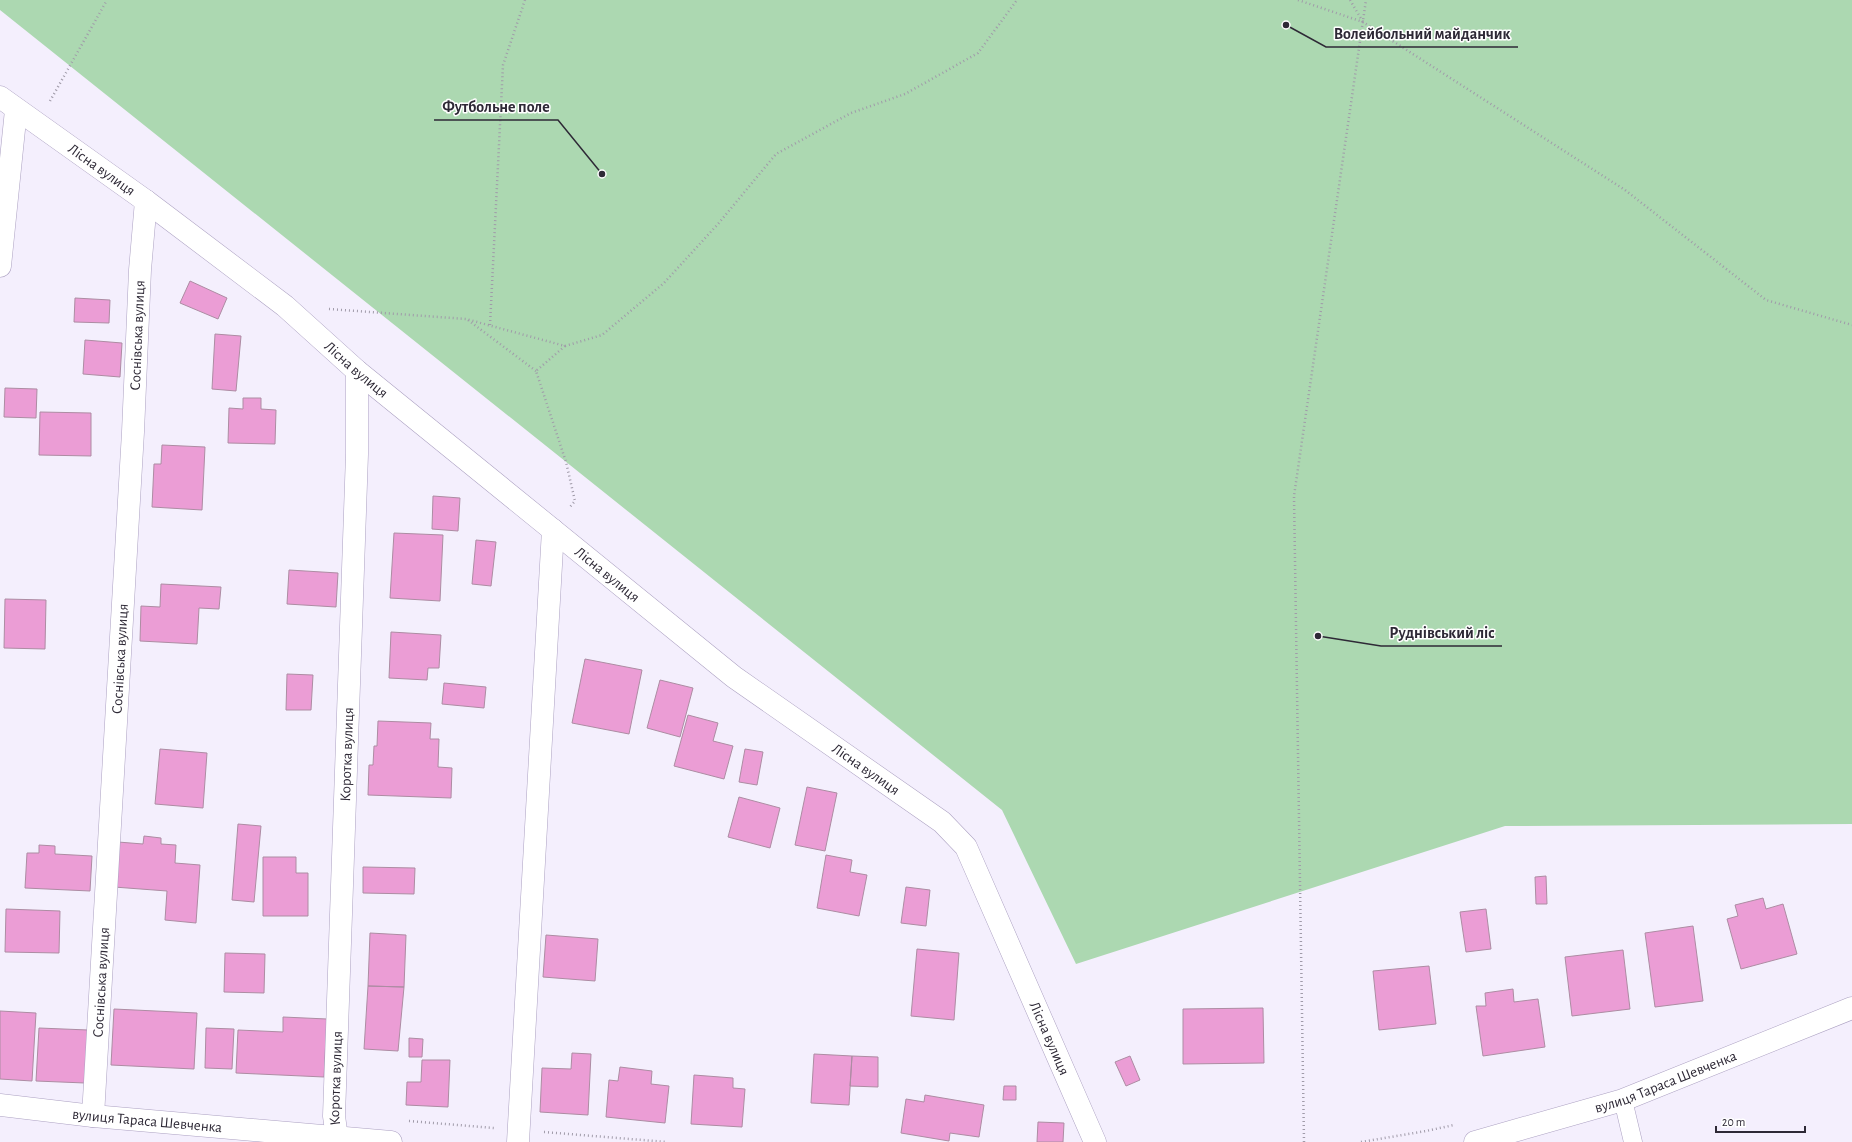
<svg xmlns="http://www.w3.org/2000/svg" width="1852" height="1142" viewBox="0 0 1852 1142" font-family="'Alegreya Sans',sans-serif">
	<style>
		.green { fill: #acd8b1 }
		.building { fill: #eb9dd5; stroke: #ad8ca3 }
		.lines { fill: none; stroke-linecap: round; stroke-linejoin: round }
		.lane-casing { stroke: #aca1c2; stroke-width: 19 }
		.street-casing { stroke: #aca1c2; stroke-width: 23 }
		.secondary-casing { stroke: #aca1c2; stroke-width: 23 }
		.path { stroke: #a09ba9; stroke-width: 2.5; stroke-dasharray: 1 3; stroke-linecap: butt }
		.lane { stroke: #fff; stroke-width: 18 }
		.street { stroke: #fff; stroke-width: 22 }
		.secondary { stroke: #fff; stroke-width: 22 }
		.labels { text-anchor: middle; dominant-baseline: central; stroke-width: 3; stroke-linejoin: round; paint-order: stroke }
		.street-label { font-size: 15px; fill: #2e2936; stroke: #fff }
		.leader { fill: none; stroke: #2e2936; stroke-width: 1.5 }
		.callout-dot { fill: #2e2936; stroke: #fff; stroke-width: 1.5 }
		.callout-label { font-size: 16px; text-anchor: middle; font-weight: bold; fill: #2e2936; stroke: #fff; stroke-width: 3; stroke-linejoin: round; paint-order: stroke }
	</style>
	<rect width="100%" height="100%" fill="#f4effd"/>
	<path class="green" d="M0,0H1852V824L1505,826L1076,964L1002,810L0,10Z"/>
	<path class="building" d="M190,281L227,298L218,319L180,303Z
		M75,298L110,300L109,323L74,322Z
		M215,334L241,336L236,391L212,389Z
		M85,340L122,343L120,377L83,374Z
		M5,388L37,389L36,418L4,417Z
		M243,398H261V409L276,410L275,444L228,443L229,408L243,409Z
		M40,412L91,413V456L39,455Z
		M162,445L205,447L202,510L152,507L154,464H161Z
		M433,496L460,498L458,531L432,529Z
		M394,533L443,535L440,601L390,598Z
		M476,540L496,542L491,586L472,584Z
		M289,570L338,573L336,607L287,604Z
		M161,584L221,587L219,609L199,608L197,644L140,641L141,606L160,607Z
		M5,599L46,600L45,649L4,648Z
		M391,632L441,635L439,668H428L427,680L389,678Z
		M585,659L642,670L629,734L572,723Z
		M287,674L313,675L311,710H286Z
		M660,680L693,688L680,737L647,728Z
		M444,683L486,687L484,708L442,704Z
		M688,715L718,723L713,741L733,746L724,779L674,766Z
		M378,721L431,723L430,739H439L438,767L452,768L451,798L368,795L369,765H373L374,746H377Z
		M160,749L207,753L203,808L155,804Z
		M745,749L763,752L757,785L739,782Z
		M807,787L837,793L825,851L795,845Z
		M739,797L780,808L770,848L728,837Z
		M238,824L261,826L254,902L232,900Z
		M144,836L161,838V844L176,845L175,863L200,865L196,923L165,920L167,891L114,887L118,842L143,844Z
		M39,845L55,846V854L92,856L90,891L25,888L27,853H39Z
		M826,855L852,860L850,872L867,875L859,916L817,908Z
		M263,857H296V873H308V916H263Z
		M363,867L415,868L414,894L363,893Z
		M1546,876L1547,904H1536L1535,877Z
		M906,887L930,890L926,926L901,923Z
		M1763,898L1766,909L1783,904L1797,954L1741,969L1727,919L1738,916L1735,905Z
		M6,909L60,911L59,953L5,952Z
		M1486,909L1491,949L1466,952L1460,912Z
		M1693,926L1703,1001L1655,1007L1645,933Z
		M370,933L406,935L404,987L368,986Z
		M546,935L598,939L595,981L543,977Z
		M917,949L959,953L954,1020L911,1016Z
		M1623,950L1630,1009L1572,1016L1565,957Z
		M225,953L265,954L264,993L224,992Z
		M1429,966L1436,1024L1379,1030L1373,971Z
		M368,986L404,987L398,1051L364,1049Z
		M1513,989L1514,1002L1538,999L1545,1047L1483,1056L1476,1006H1486L1485,993Z
		M1263,1008L1264,1063L1183,1064V1009Z
		M114,1009L197,1013L194,1069L111,1065Z
		M0,1011L36,1013L32,1081L0,1079Z
		M283,1017L327,1019L324,1077L236,1073L238,1030L283,1032Z
		M39,1028L88,1030L85,1083L36,1081Z
		M206,1028L234,1029L232,1069L205,1068Z
		M409,1038L423,1039L422,1057H409Z
		M572,1053L591,1054L588,1115L540,1112L542,1068L571,1069Z
		M814,1054L852,1056L849,1105L811,1103Z
		M852,1056L878,1057V1087L850,1086Z
		M1130,1056L1140,1080L1126,1086L1115,1062Z
		M422,1060H450L448,1107L406,1105L407,1082H421Z
		M620,1067L652,1071L651,1084L669,1086L665,1123L606,1117L609,1080L618,1081Z
		M694,1075L733,1078V1088L745,1089L742,1127L691,1124Z
		M1004,1086H1016V1100H1003Z
		M925,1095L984,1105L979,1137L950,1133L949,1141L901,1133L906,1099L924,1102Z
		M1038,1122L1064,1123L1063,1142H1037Z"/>
	<g class="lines">
		<g class="lane-casing">
			<path id="lane" d="M1623,1100L1633,1142"/>
		</g>
		<g class="street-casing">
			<g id="street">
				<path id="s1" d="M0,97L146,201L285,306L357,371L734,677L942,822L966,847L1095,1142"/>
				<path d="M0,266L16,110"/>
				<path id="s2" d="M93,1116L133,432L140,270L146,201"/>
				<path id="s3" d="M337,1138L334,1116L357,454V371"/>
				<path d="M518,1142L553,530"/>
			</g>
		</g>
		<g class="secondary-casing">
			<g id="secondary">
				<path id="s4" d="M0,1105L93,1116L391,1142"/>
				<path id="s5" d="M1475,1142L1623,1100L1852,1008"/>
			</g>
		</g>
		<path class="path" d="M1298,0L1363,22L1625,190L1766,300L1852,325
			M1350,0L1363,22
			M50,101L107,0
			M329,309L466,319L565,346L602,335L664,283L718,224L776,154L851,113L905,94L978,53L1017,0
			M468,320L536,371
			M490,325L503,65L525,0
			M565,346L536,371L566,462L575,501L569,508
			M409,1121L494,1128
			M544,1132L667,1142
			M1304,1142L1294,496L1366,0
			M1361,1142L1426,1131L1454,1125"/>
		<use href="#lane" class="lane"/>
		<use href="#street" class="street"/>
		<use href="#secondary" class="secondary"/>
	</g>
	<g class="labels">
		<g class="street-label">
			<text stroke="none"><textPath href="#s1" startOffset="125">Лісна вулиця</textPath></text>
			<text stroke="none"><textPath href="#s2" startOffset="782">Соснівська вулиця</textPath></text>
			<text stroke="none"><textPath href="#s1" startOffset="449">Лісна вулиця</textPath></text>
			<text stroke="none"><textPath href="#s1" startOffset="773">Лісна вулиця</textPath></text>
			<text stroke="none"><textPath href="#s2" startOffset="458">Соснівська вулиця</textPath></text>
			<text stroke="none"><textPath href="#s3" startOffset="384">Коротка вулиця</textPath></text>
			<text stroke="none"><textPath href="#s1" startOffset="1097">Лісна вулиця</textPath></text>
			<text stroke="none"><textPath href="#s2" startOffset="134">Соснівська вулиця</textPath></text>
			<text stroke="none"><textPath href="#s1" startOffset="1433">Лісна вулиця</textPath></text>
			<text stroke="none"><textPath href="#s3" startOffset="60">Коротка вулиця</textPath></text>
			<text stroke="none"><textPath href="#s5" startOffset="200">вулиця Тараса Шевченка</textPath></text>
			<text stroke="none"><textPath href="#s4" startOffset="148">вулиця Тараса Шевченка</textPath></text>
		</g>
	</g>
	<path class="leader" d="M1286 25L1326 47H1518M602 174L558 120H434M1318 636L1381 646H1502"/>
	<g class="callout-dot">
		<circle cx="1286" cy="25" r="4"/>
		<circle cx="602" cy="174" r="4"/>
		<circle cx="1318" cy="636" r="4"/>
	</g>
	<g class="callout-label">
		<text x="1422" y="39">Волейбольний майданчик</text>
		<text x="496" y="112">Футбольне поле</text>
		<text x="1442" y="638">Руднівський ліс</text>
	</g>
	<path d="M1716 1126v6h89v-6" fill="none" stroke="#2e2936" stroke-width="2"/>
	<text x="1722" y="1126" font-size="12" fill="#2e2936" stroke="#ffffff" stroke-width="3" paint-order="stroke">20 m</text>
</svg>
